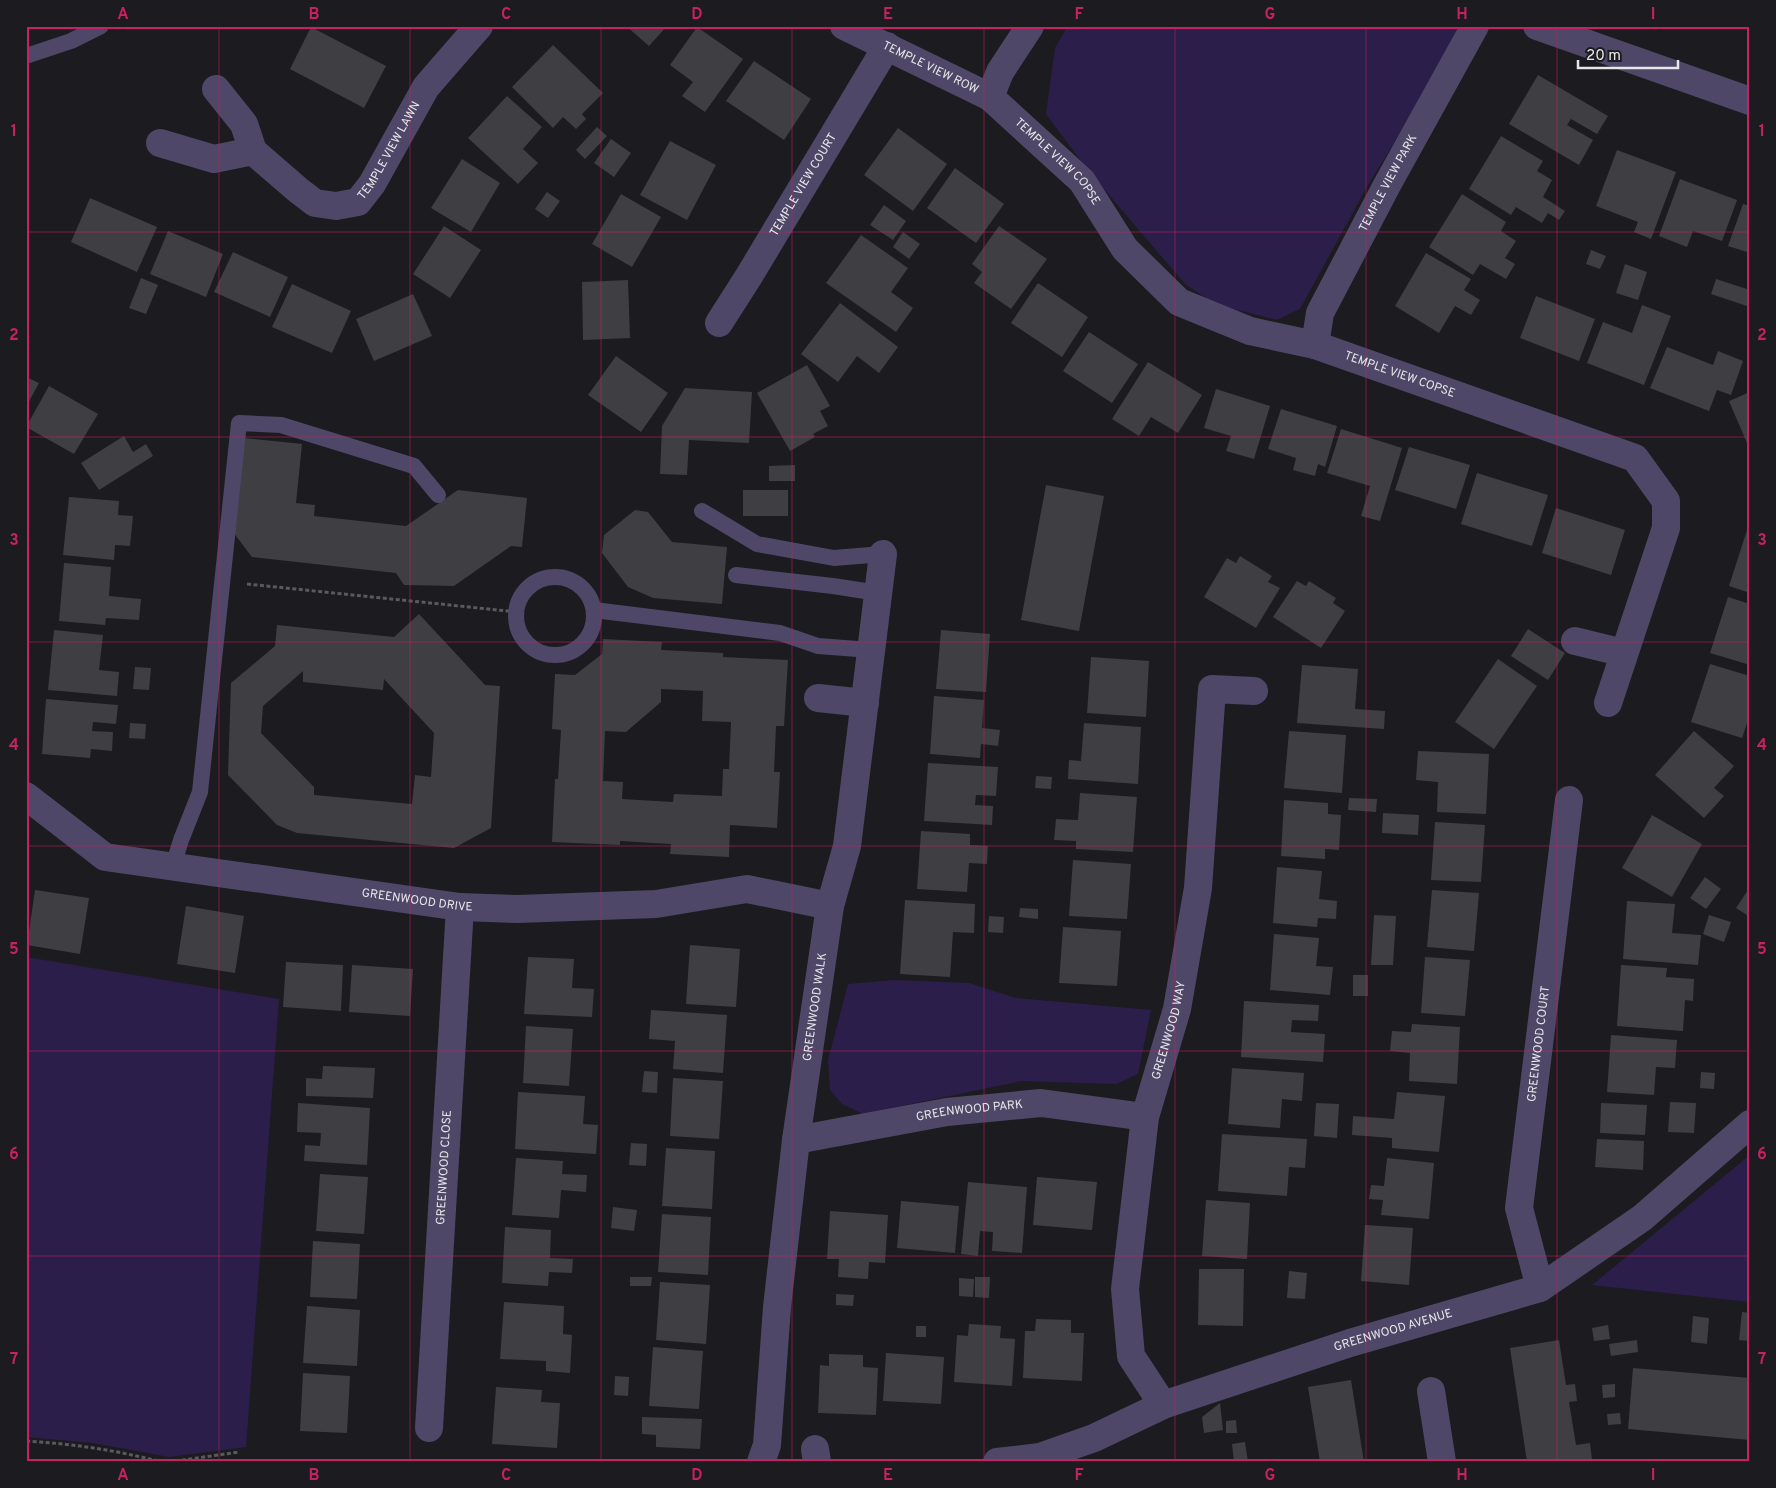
<svg xmlns="http://www.w3.org/2000/svg" width="1776" height="1488" viewBox="0 0 1776 1488" font-family="Overpass,sans-serif">
	<style>
		.green { fill: #2c1e4b }
		.building { fill: #3f3e43; fill-rule: evenodd }
		.lines { fill: none; stroke-linecap: round; stroke-linejoin: round }
		.path { stroke: #5a595d; stroke-width: 3; stroke-dasharray: 4 2.5; stroke-linecap: butt }
		.lane { stroke: #4f4767; stroke-width: 16 }
		.street { stroke: #4f4767; stroke-width: 28 }
		.grid { fill: none; stroke: #c42262; stroke-width: 1; stroke-opacity: 0.55 }
		.labels { text-anchor: middle; dominant-baseline: central; stroke-width: 4.5; stroke-linejoin: round; paint-order: stroke }
		.street-label { font-size: 12px; fill: #e7e6e9; stroke: #1c1b20 }
		.neatline { fill: none; stroke: #c42262; stroke-width: 2 }
		.grid-label { font-size: 16px; text-anchor: middle; font-weight: bold; fill: #c42262 }
	</style>
	<rect width="100%" height="100%" fill="#1c1b20"/>
	<path class="green" d="M1068,26H1463L1440,68L1368,185L1300,309L1277,320L1215,304L1185,284L1086,168L1046,114L1055,48Z
		M26,957L279,999L246,1447L169,1457L93,1443L26,1437Z
		M894,980L969,983L1016,998L1151,1010L1138,1074L1116,1084L1021,1081L863,1114L842,1104L830,1090L828,1060L848,984Z
		M1750,1155V1302L1592,1285Z"/>
	<path class="building" d="M626,26H667L649,46Z
		M311,27L386,66L364,108L290,69Z
		M697,27L743,59L705,112L682,96L693,82L670,65Z
		M553,45L603,93L582,114L586,119L576,129L563,117L553,128L512,87Z
		M754,61L811,99L784,140L726,101Z
		M1538,75L1608,116L1597,134L1571,119L1567,125L1593,140L1579,165L1509,124Z
		M507,96L542,127L523,149L538,163L518,184L468,138Z
		M597,127L607,136L585,159L576,150Z
		M898,128L947,164L913,211L864,175Z
		M1501,136L1543,161L1537,171L1552,180L1543,197L1565,211L1559,220L1548,213L1542,223L1516,207L1511,215L1469,189Z
		M611,139L631,153L614,177L594,163Z
		M670,141L716,165L687,220L640,195Z
		M1617,150L1676,172L1651,239L1634,232L1638,222L1596,206Z
		M462,159L500,183L471,232L431,208Z
		M955,168L1004,204L976,243L927,208Z
		M1680,179L1737,200L1722,241L1693,231L1687,247L1659,236Z
		M547,192L560,201L548,218L535,209Z
		M621,194L661,217L632,267L592,244Z
		M1462,194L1506,222L1501,231L1516,241L1505,258L1515,264L1506,279L1480,264L1473,275L1429,247Z
		M90,198L157,227L137,272L71,242Z
		M1743,204L1750,206V253L1728,246Z
		M884,205L906,221L893,240L870,225Z
		M444,226L481,250L450,298L413,274Z
		M999,226L1047,259L1011,309L974,283L982,272L972,264Z
		M168,231L223,254L206,297L150,274Z
		M903,232L920,244L909,259L893,247Z
		M861,235L908,268L891,292L913,308L896,332L826,283Z
		M1591,250L1606,256L1600,269L1586,264Z
		M233,252L288,277L270,317L214,292Z
		M1426,253L1471,279L1464,290L1480,300L1471,315L1455,306L1439,333L1395,306Z
		M1625,264L1647,272L1638,300L1616,293Z
		M141,278L158,285L146,314L129,308Z
		M1716,279L1750,290V299L1747,306L1711,294Z
		M628,280L630,338L583,340L582,282Z
		M1038,283L1088,317L1062,357L1011,323Z
		M292,284L351,311L332,353L272,327Z
		M413,294L432,336L374,361L356,319Z
		M1536,296L1595,319L1579,361L1520,338Z
		M840,303L898,347L879,373L857,356L838,382L801,354Z
		M1642,305L1671,316L1644,385L1587,363L1603,322L1632,333Z
		M1089,332L1138,364L1112,403L1063,371Z
		M1667,347L1713,365L1718,351L1743,361L1731,395L1717,390L1709,411L1650,388Z
		M616,356L668,393L641,432L588,395Z
		M1148,362L1202,395L1178,433L1151,417L1139,436L1112,419Z
		M807,365L830,406L820,411L828,426L813,434L815,437L790,451L757,393Z
		M26,377L39,383L26,407Z
		M49,386L98,414L74,454L26,427Z
		M685,388L752,392L749,443L689,440L687,475L660,474L662,426Z
		M1216,389L1270,406L1254,459L1226,451L1231,436L1204,428Z
		M1750,392V450L1729,401Z
		M1281,409L1337,426L1325,467L1318,464L1315,476L1293,470L1296,458L1268,449Z
		M1341,429L1402,448L1380,521L1361,516L1370,486L1327,473Z
		M124,436L133,452L146,444L153,456L99,490L81,463Z
		M243,438L302,444L296,503L315,505L314,516L406,526L458,490L527,498L522,547L511,546L454,586L404,585L396,573L252,557L233,532Z
		M1409,447L1470,465L1456,509L1395,490Z
		M795,465V481H769V466Z
		M1477,473L1548,495L1532,546L1461,524Z
		M1046,485L1104,496L1079,631L1021,620Z
		M743,490H788V516H743Z
		M69,497L119,501L118,515L133,516L130,546L115,545L114,560L63,555Z
		M1556,508L1625,530L1611,575L1542,553Z
		M635,510L648,512L672,542L727,547L722,604L653,598L628,587L602,553L604,535Z
		M1747,530L1750,531V593L1729,586Z
		M1240,556L1272,576L1268,582L1280,588L1256,628L1204,597L1227,558L1236,563Z
		M64,563L111,567L109,596L141,599L139,620L106,618L105,625L59,621Z
		M1297,581L1306,586L1309,581L1336,598L1333,603L1345,611L1321,648L1273,617Z
		M1728,597L1750,604V665L1710,653Z
		M419,614L485,685L500,686L491,828L454,848L297,833L277,825L228,775L231,683L275,646L277,625L394,637ZM303,671V682L383,690L384,679L434,733L431,777L415,775L412,804L314,795V787L261,733L263,706Z
		M1528,629L1565,653L1548,680L1511,656Z
		M54,630L103,635L99,670L119,672L117,696L48,690Z
		M941,630L990,634L986,692L936,689Z
		M603,639L662,642L661,650L723,653V657L788,660L784,726H776L774,772H780L777,828L730,825L729,857L670,854L671,844L620,841V845L552,842L555,779H558L561,730L552,729L555,674L575,675L602,654ZM661,689L703,691L702,721L731,722L729,769H723L722,796L674,794L673,802L622,799L623,782L603,781L605,731L626,732L661,702Z
		M1091,657L1149,661L1146,717L1087,713Z
		M1498,659L1537,686L1494,749L1455,722Z
		M1710,664L1750,676V714L1742,738L1691,722Z
		M1302,665L1358,669L1355,709L1385,711L1384,729L1297,723Z
		M135,667L151,668L149,690L133,689Z
		M934,696L984,700L982,728L1000,730L998,746L981,744L980,758L930,754Z
		M46,699L118,705L116,724L93,722L92,731L113,732L112,751L91,749L90,758L42,754Z
		M130,723L146,724L145,739L129,738Z
		M1084,723L1141,727L1138,784L1068,779L1069,760L1081,761Z
		M1289,731L1346,735L1342,793L1284,788Z
		M1694,731L1734,766L1714,788L1724,796L1704,818L1655,775Z
		M1418,751L1489,754L1486,814L1437,812L1438,782L1416,780Z
		M928,763L998,767L996,796L976,795L975,805L993,806L992,825L924,821Z
		M1036,776L1052,777L1051,789L1035,788Z
		M1080,793L1137,797L1133,852L1076,849V841L1054,840L1056,819L1078,820Z
		M1349,798L1377,799L1376,812L1348,810Z
		M1284,800L1328,803V814L1341,815L1339,850L1325,849V859L1281,856Z
		M1383,813L1419,815L1418,835L1382,833Z
		M1652,815L1702,844L1672,897L1622,868Z
		M1435,822L1485,825L1481,882L1431,880Z
		M921,831L970,834V845L988,846L987,864L969,863L967,892L917,889Z
		M1073,860L1131,864L1127,919L1069,916Z
		M1277,867L1322,871L1319,899L1337,901L1336,919L1318,918L1317,927L1273,923Z
		M1705,877L1721,889L1706,909L1690,898Z
		M1750,887V917L1736,908Z
		M35,890L89,898L80,954L27,945Z
		M1432,890L1479,893L1474,951L1427,947Z
		M905,900L975,904L974,933L953,932L950,977L900,974Z
		M1627,901L1675,904L1672,933L1701,935L1698,965L1623,959Z
		M186,906L244,916L235,973L177,964Z
		M1020,908L1038,909V919L1019,917Z
		M1374,915L1396,916L1393,965H1371Z
		M1709,915L1731,922L1724,942L1703,934Z
		M989,916L1004,917L1003,933L988,932Z
		M1063,927L1121,931L1117,986L1059,983Z
		M1274,934L1319,938L1316,966L1333,967L1330,995L1270,990Z
		M690,945L740,949L736,1007L686,1004Z
		M528,957L574,959L572,988L594,989L592,1017L524,1014Z
		M1425,957L1470,960L1465,1016L1421,1013Z
		M286,962L343,965L341,1011L283,1007Z
		M352,965L413,969L410,1016L349,1012Z
		M1621,965L1667,968L1666,977L1694,979L1693,1001L1685,1000L1683,1031L1617,1026Z
		M1353,975H1368V996H1353Z
		M1244,1001L1319,1005L1318,1021L1292,1020L1291,1032L1325,1034L1323,1062L1241,1057Z
		M651,1010L727,1015L723,1073L673,1069L675,1041L649,1039Z
		M1412,1024L1460,1027L1457,1084L1409,1081L1410,1053L1390,1051L1392,1031L1411,1032Z
		M526,1026L573,1029L569,1086L523,1083Z
		M1611,1035L1677,1040L1675,1068L1656,1067L1654,1095L1607,1092Z
		M323,1066L375,1068L373,1098L306,1096V1078L322,1079Z
		M1232,1068L1304,1073L1302,1101L1282,1099L1280,1128L1228,1124Z
		M644,1071L658,1072L657,1093L642,1092Z
		M1701,1072L1715,1073L1714,1089L1700,1088Z
		M673,1078L723,1081L719,1139L670,1136Z
		M518,1092L585,1096L583,1124L598,1125L596,1154L515,1149Z
		M1397,1092L1445,1096L1439,1152L1392,1148V1138L1352,1135L1353,1116L1394,1119Z
		M1670,1102L1696,1103L1694,1133L1668,1132Z
		M298,1103L370,1108L367,1165L304,1161L305,1145L320,1146L321,1133L297,1132Z
		M1316,1103L1339,1104L1337,1138L1314,1136Z
		M1601,1103L1647,1105L1645,1135L1600,1133Z
		M1222,1134L1307,1139L1305,1168L1289,1167L1287,1196L1218,1191Z
		M1597,1139L1644,1141L1643,1170L1595,1167Z
		M631,1143L647,1144L646,1166L629,1165Z
		M666,1148L715,1151L712,1209L662,1206Z
		M516,1158L563,1161L562,1174L587,1175L586,1192L561,1190L559,1218L512,1215Z
		M1387,1158L1434,1163L1429,1219L1381,1215L1383,1200L1369,1199L1371,1185L1384,1186Z
		M320,1174L368,1177L364,1234L316,1231Z
		M1037,1177L1097,1182L1092,1230L1033,1225Z
		M968,1182L1027,1187L1022,1253L992,1251L993,1232L980,1231L978,1256L961,1254Z
		M1206,1200L1250,1203L1247,1259L1202,1256Z
		M901,1201L959,1206L955,1253L897,1248Z
		M613,1207L637,1210L634,1231L611,1228Z
		M830,1211L888,1215L885,1263L869,1262L868,1279L838,1277L839,1259H827Z
		M662,1214L711,1217L708,1275L658,1272Z
		M1365,1225L1413,1228L1409,1285L1361,1281Z
		M505,1227L551,1230L550,1258L573,1259L572,1273L549,1272L548,1286L502,1283Z
		M313,1241L360,1244L357,1299L310,1297Z
		M1199,1269H1244L1243,1326L1198,1325Z
		M1289,1271L1307,1273L1305,1299L1287,1298Z
		M630,1277H652L651,1286H630Z
		M975,1277H990L989,1298L975,1297Z
		M959,1278L974,1279L973,1297L959,1296Z
		M660,1282L710,1285L706,1344L656,1340Z
		M836,1294L854,1295L853,1306L836,1305Z
		M504,1302L564,1306L563,1334L572,1335L570,1373L546,1371V1361L500,1359Z
		M307,1306L360,1310L357,1366L303,1363Z
		M1742,1312L1750,1313V1341L1739,1340Z
		M1693,1316L1709,1318L1707,1344L1691,1342Z
		M1036,1319L1071,1320V1333H1084L1082,1381L1023,1378L1025,1331H1035Z
		M969,1324L1001,1326L1000,1338L1015,1339L1012,1386L954,1382L957,1335L968,1336Z
		M1608,1325L1610,1339L1594,1341L1592,1328Z
		M916,1326H926V1337H916Z
		M1559,1340L1566,1385L1575,1384L1577,1401L1569,1402L1576,1445L1590,1443L1592,1460L1527,1462L1510,1348Z
		M1637,1340L1638,1352L1611,1356L1609,1344Z
		M653,1347L703,1351L699,1409L649,1406Z
		M886,1353L944,1357L941,1404L883,1401Z
		M829,1354L863,1355V1367L878,1368L876,1415L818,1413L820,1365L829,1366Z
		M1633,1368L1750,1378V1440L1628,1429Z
		M303,1373L350,1376L347,1433L300,1431Z
		M615,1376L629,1377L628,1396L614,1395Z
		M1351,1380L1364,1462H1320L1308,1387Z
		M1615,1384V1397L1603,1398L1602,1385Z
		M496,1387L542,1390L541,1402L560,1403L557,1448L492,1444Z
		M1220,1403L1223,1430L1204,1433L1202,1417Z
		M1620,1413L1621,1424L1608,1425L1607,1414Z
		M642,1417L702,1419L700,1449L656,1447V1435L642,1434Z
		M1236,1420L1237,1433H1226V1421Z
		M1245,1442L1248,1462H1234L1232,1444Z"/>
	<g class="lines">
		<path class="path" d="M247,584L517,612
			M26,1441C74,1444 115,1450 162,1462
			M169,1462L239,1452"/>
		<path class="lane" d="M26,56L71,41L101,26
			M702,511L757,544L834,558L883,554
			M736,575L833,586L878,593
			M516 616a39 39 0 1 1 78 0a39 39 0 1 1-78 0Z
			M594,610L780,633L818,646L871,650
			M173,866L181,840L200,792L239,423L281,425L414,466L438,495"/>
		<g class="street">
			<path id="s1" d="M844,26L990,97L1082,181L1125,249L1179,302L1250,331L1315,345L1635,458L1666,501V528L1608,703"/>
			<path d="M1537,26L1750,101"/>
			<path id="s2" d="M216,89L244,124L253,151L298,190L315,203L336,206L358,202L372,184L426,87L479,26"/>
			<path d="M990,97L1000,72L1030,26"/>
			<path d="M160,143L214,159L253,151"/>
			<path id="s3" d="M719,323L749,276L887,46"/>
			<path id="s4" d="M1315,345L1320,313L1387,185L1475,26"/>
			<path d="M1575,641L1624,653"/>
			<path d="M818,698L865,703"/>
			<path id="s5" d="M26,796L105,857L460,907L518,909L656,904L747,889L830,906"/>
			<path id="s6" d="M796,1140L947,1112L1041,1103L1145,1117"/>
			<path id="s7" d="M1540,1288L1519,1208L1569,800"/>
			<path d="M1431,1391L1442,1462"/>
			<path id="s8" d="M1163,1405L1131,1356L1125,1289L1145,1117L1177,1009L1198,888L1212,689L1254,691"/>
			<path id="s9" d="M429,1428L460,907"/>
			<path d="M815,1449L817,1462"/>
			<path id="s10" d="M761,1462L767,1445L777,1307L796,1140L830,906L847,846L883,554"/>
			<path id="s11" d="M997,1462L1040,1457L1094,1438L1163,1405L1350,1343L1540,1288L1642,1218L1750,1124"/>
		</g>
	</g>
	<path class="grid" d="M219,26V1462M410,26V1462M601,26V1462M792,26V1462M984,26V1462M1175,26V1462M1366,26V1462M1557,26V1462M26,232H1750M26,437H1750M26,642H1750M26,846H1750M26,1051H1750M26,1256H1750"/>
	<g class="labels">
		<g class="street-label">
			<text stroke="none"><textPath href="#s1" startOffset="96">TEMPLE VIEW ROW</textPath></text>
			<text stroke="none"><textPath href="#s2" startOffset="258">TEMPLE VIEW LAWN</textPath></text>
			<text stroke="none"><textPath href="#s1" startOffset="256">TEMPLE VIEW COPSE</textPath></text>
			<text stroke="none"><textPath href="#s4" startOffset="179">TEMPLE VIEW PARK</textPath></text>
			<text stroke="none"><textPath href="#s3" startOffset="162">TEMPLE VIEW COURT</textPath></text>
			<text stroke="none"><textPath href="#s1" startOffset="676">TEMPLE VIEW COPSE</textPath></text>
			<text stroke="none"><textPath href="#s5" startOffset="415">GREENWOOD DRIVE</textPath></text>
			<text stroke="none"><textPath href="#s10" startOffset="459">GREENWOOD WALK</textPath></text>
			<text stroke="none"><textPath href="#s8" startOffset="389">GREENWOOD WAY</textPath></text>
			<text stroke="none"><textPath href="#s7" startOffset="248">GREENWOOD COURT</textPath></text>
			<text stroke="none"><textPath href="#s6" startOffset="176">GREENWOOD PARK</textPath></text>
			<text stroke="none"><textPath href="#s9" startOffset="261">GREENWOOD CLOSE</textPath></text>
			<text stroke="none"><textPath href="#s11" startOffset="419">GREENWOOD AVENUE</textPath></text>
		</g>
	</g>
	<rect width="1776" height="1488" fill="none" stroke="#1c1b20" stroke-width="55"/>
	<path d="M1578 60v8h100v-8" fill="none" stroke="#e7e6e9" stroke-width="2.5"/>
	<text x="1586" y="60" font-size="15" fill="#e7e6e9" stroke="#1c1b20" stroke-width="4" paint-order="stroke">20 m</text>
	<rect x="28" y="28" width="1720" height="1432" class="neatline"/>
	<g class="grid-label">
		<text x="123" y="19">A</text>
		<text x="314" y="19">B</text>
		<text x="506" y="19">C</text>
		<text x="697" y="19">D</text>
		<text x="888" y="19">E</text>
		<text x="1079" y="19">F</text>
		<text x="1270" y="19">G</text>
		<text x="1462" y="19">H</text>
		<text x="1653" y="19">I</text>
		<text x="14" y="136">1</text>
		<text x="1762" y="136">1</text>
		<text x="14" y="340">2</text>
		<text x="1762" y="340">2</text>
		<text x="14" y="545">3</text>
		<text x="1762" y="545">3</text>
		<text x="14" y="750">4</text>
		<text x="1762" y="750">4</text>
		<text x="14" y="954">5</text>
		<text x="1762" y="954">5</text>
		<text x="14" y="1159">6</text>
		<text x="1762" y="1159">6</text>
		<text x="14" y="1364">7</text>
		<text x="1762" y="1364">7</text>
		<text x="123" y="1480">A</text>
		<text x="314" y="1480">B</text>
		<text x="506" y="1480">C</text>
		<text x="697" y="1480">D</text>
		<text x="888" y="1480">E</text>
		<text x="1079" y="1480">F</text>
		<text x="1270" y="1480">G</text>
		<text x="1462" y="1480">H</text>
		<text x="1653" y="1480">I</text>
	</g>
</svg>
